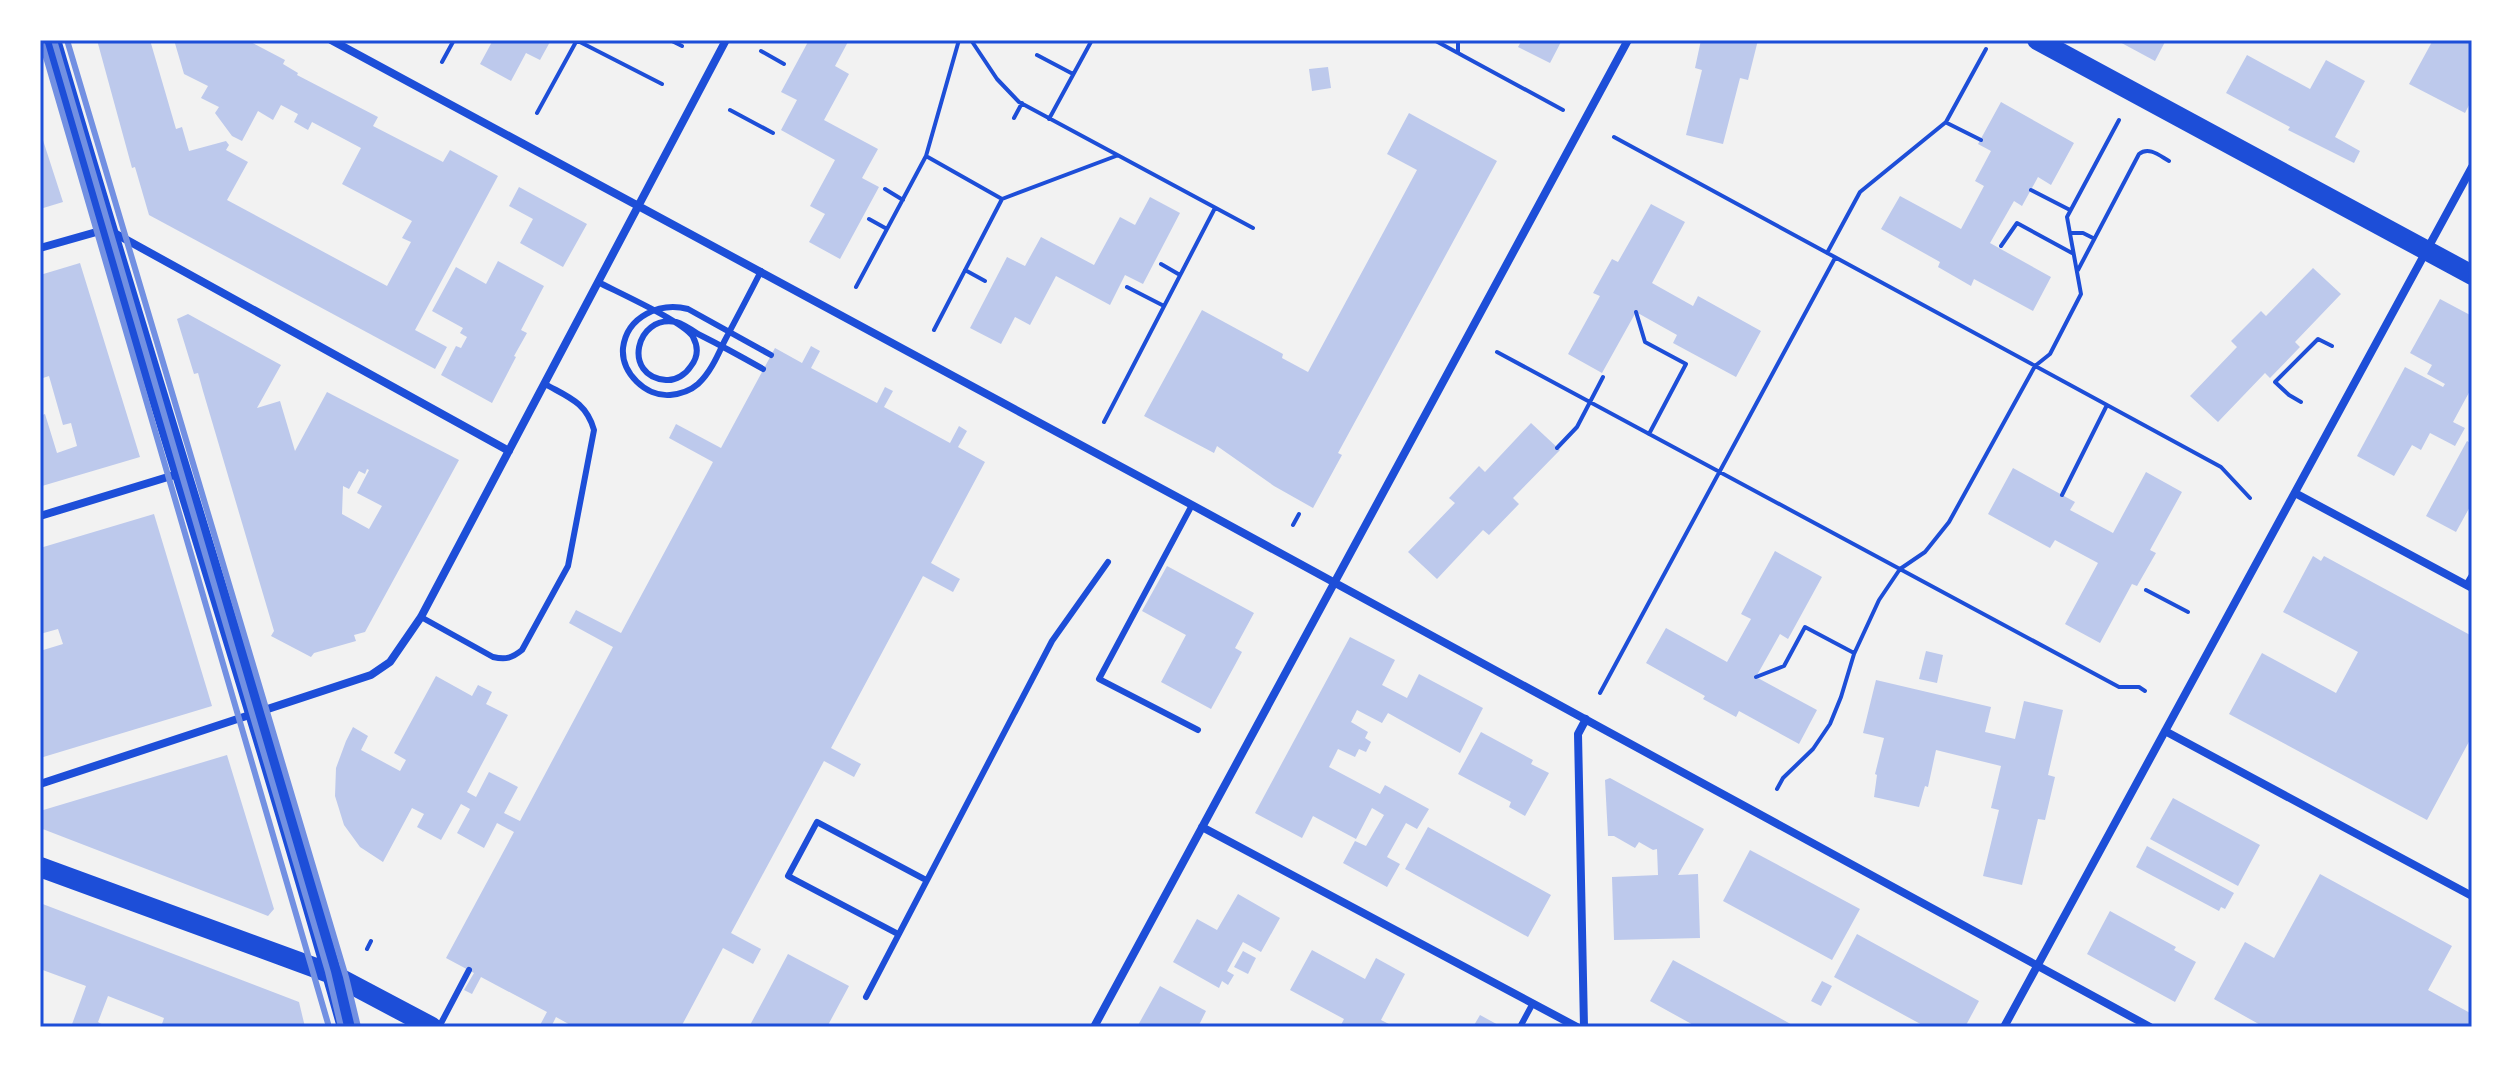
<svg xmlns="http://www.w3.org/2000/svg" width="2512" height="1067" viewBox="0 0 2512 1067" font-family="Raleway,sans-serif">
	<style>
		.building { fill: #bdc9ec; fill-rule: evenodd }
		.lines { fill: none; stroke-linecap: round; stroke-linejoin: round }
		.path { stroke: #1d4ed8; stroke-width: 4 }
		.service { stroke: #1d4ed8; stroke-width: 6 }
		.minor { stroke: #1d4ed8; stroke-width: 8 }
		.primary { stroke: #1d4ed8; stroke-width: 20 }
		.rail { stroke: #7290e2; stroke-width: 6 }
		.neatline { fill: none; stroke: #1d4ed8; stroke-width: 3 }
	</style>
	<rect width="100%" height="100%" fill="#f2f2f2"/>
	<path class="building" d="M97,40H150L176,129L182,127L189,151L226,141L229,145L226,150L248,162L227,200L387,286L411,242L402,238L412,221L342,184L361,148L312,122L308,130L294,122L298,114L281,105L273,120L258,111L242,141L232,136L215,113L219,107L201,98L208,86L184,74L174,40H247L285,60L283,64L298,73L297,75L378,117L373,126L443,162L450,150L498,176L415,330L447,347L435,369L149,215L135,167L132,168Z
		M493,40H551L540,60L526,53L511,81L480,64Z
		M809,40H849L835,66L849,74L824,120L878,149L862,178L879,187L840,259L809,242L825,214L810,206L835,160L781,130L797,100L781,92Z
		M1522,40H1562L1550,63L1518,47Z
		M1701,40H1758L1748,80L1740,78L1723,144L1686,135L1702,70L1695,68Z
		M2116,40H2166L2155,61Z
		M2433,40H2472V99L2465,113L2409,84Z
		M2247,55L2310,89L2326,60L2365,81L2335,137L2360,151L2354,163L2288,130L2290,127L2226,93Z
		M1328,67L1331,88L1312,91L1309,69Z
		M2001,102L2074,143L2051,185L2038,177L2022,206L2014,201L1990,243L2051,277L2033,311L1974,279L1971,286L1938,267L1940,262L1881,229L1900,196L1961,229L1984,186L1975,181L1991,151L1978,144Z
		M1409,113L1497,161L1338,453L1342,455L1313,508L1274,486L1217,446L1214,453L1144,416L1202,310L1283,354L1282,358L1308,372L1417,170L1387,154Z
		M40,131L63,202L40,209Z
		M519,187L587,224L563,267L520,243L533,219L509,206Z
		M1150,197L1180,213L1143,284L1125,275L1110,305L1056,276L1030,325L1015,317L1001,344L970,328L1007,257L1025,266L1041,237L1094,265L1120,217L1135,225Z
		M1651,204L1685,222L1652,283L1693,306L1698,296L1761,331L1736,377L1673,343L1677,335L1636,312L1602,373L1568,354L1600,296L1593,293L1612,259L1618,262Z
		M498,261L544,286L521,330L527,333L514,356L516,357L492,403L441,375L456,346L461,348L467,337L460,333L463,328L432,311L456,267L486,284Z
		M80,263L140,457L42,486L40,416L45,414L57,453L77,446L71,423L63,425L49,376L40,379V275Z
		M2313,268L2341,294L2295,342L2300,347L2270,378L2265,373L2218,422L2190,396L2237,347L2231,341L2261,311L2266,316Z
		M2440,299L2472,316V387L2453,422L2465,428L2455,446L2430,433L2421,450L2412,445L2394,476L2357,456L2405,367L2443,387L2445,384L2427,374L2432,365L2410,353Z
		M188,314L281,365L257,408L280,401L295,451L327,392L459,460L365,632L354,635L356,641L314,653L311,657L271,636L274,631L203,391L198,373L194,374L177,319ZM367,469L369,470L357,493L382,506L369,529L342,514L343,486L349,489L359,471L365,474Z
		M811,346L820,351L811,368L877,403L885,387L893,391L884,407L950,443L959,426L967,431L958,447L985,462L931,563L960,579L953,592L923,576L831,748L861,764L854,777L824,761L731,933L761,949L753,964L723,948L681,1027H574L556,1017L551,1027H539L547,1012L481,977L472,994L464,990L474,973L446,958L514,832L497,823L484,848L457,833L470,809L461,804L441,840L417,827L424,814L412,808L383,862L360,847L344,825L335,796L336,768L346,741L353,727L368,736L361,750L400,771L406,760L394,753L436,676L472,696L478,685L492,692L486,704L508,715L467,792L476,797L489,772L518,787L504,813L520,821L613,647L569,623L576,610L621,633L713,462L669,438L676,424L721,448L775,348L802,363Z
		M1531,423L1560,450L1513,498L1519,504L1489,535L1483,530L1437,579L1408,552L1455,503L1449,498L1479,466L1485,472Z
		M2467,441L2472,444V503L2456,532L2426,516Z
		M2013,468L2075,502L2070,510L2113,533L2146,472L2182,492L2150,550L2156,553L2137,586L2132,584L2100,643L2065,624L2098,563L2055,540L2050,548L1988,514Z
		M154,514L212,706L40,758V651L63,644L58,629L40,634V548Z
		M1775,551L1822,577L1788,639L1780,634L1756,677L1817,710L1799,744L1739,711L1736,717L1703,699L1705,696L1646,663L1666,628L1727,662L1751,619L1741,614Z
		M2313,556L2321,561L2324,556L2472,636V736L2427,820L2229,714L2262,653L2336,693L2358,652L2283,612Z
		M1167,566L1254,613L1235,648L1242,652L1211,709L1161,682L1186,635L1142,611Z
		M1350,637L1395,660L1382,685L1407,698L1419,674L1483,708L1460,753L1388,713L1382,723L1357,710L1351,722L1368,732L1365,738L1371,742L1366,752L1359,749L1355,757L1338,749L1329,767L1380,794L1385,785L1429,809L1417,829L1406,823L1387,857L1400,864L1387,887L1343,863L1355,841L1366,846L1384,815L1372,808L1356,839L1313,816L1302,838L1255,813Z
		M1926,651L1943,655L1937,683L1919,679Z
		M1876,680L1991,707L1985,732L2015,739L2024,701L2063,710L2048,775L2055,777L2045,820L2038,819L2022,885L1983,876L1999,810L1991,808L2001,766L1936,750L1928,787L1925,786L1919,807L1874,797L1877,775L1875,774L1884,738L1863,733Z
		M1481,732L1533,760L1531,764L1549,773L1525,816L1509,807L1511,802L1458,774Z
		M227,755L274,909L268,916L40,828V811Z
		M1610,778L1704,829L1678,875L1698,874L1700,938L1614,940L1612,877L1658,875L1657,849L1653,850L1639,842L1635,848L1614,836H1608L1605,780Z
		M2173,798L2260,845L2238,886L2150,839Z
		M1428,827L1551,895L1528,937L1405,869Z
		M2147,846L2234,893L2225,909L2221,907L2219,911L2136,867Z
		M1750,850L1860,909L1832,960L1723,901Z
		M2320,874L2452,946L2428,990L2472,1014V1027H2264L2214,999L2245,942L2274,958Z
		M1238,894L1280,918L1261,952L1243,942L1227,971L1234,975L1228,985L1222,981L1219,988L1173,962L1197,919L1217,930Z
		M40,903L299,1002L305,1027H161L164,1018L108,996L98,1022L107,1027H71L86,986L40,969Z
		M2110,911L2176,947L2174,950L2196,962L2175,1002L2087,954Z
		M1857,934L1979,1001L1965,1027H1926L1834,977Z
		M1312,950L1365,979L1376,958L1405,974L1381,1020L1395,1027H1340L1344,1019L1290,990Z
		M1243,951L1256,958L1248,974L1234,967Z
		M788,954L849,986L827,1027H749Z
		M1673,960L1778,1017L1796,1027H1697L1668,1011L1650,1001Z
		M1822,981L1832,986L1821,1006L1811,1001Z
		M1160,986L1206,1011L1198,1027H1137Z
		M1480,1015L1502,1027H1473Z"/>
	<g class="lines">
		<path class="path" d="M576,40L662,84
			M670,40L682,46
			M971,40L997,79L1019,102L1253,228
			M1434,40L1563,110
			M1600,40L1601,41
			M761,51L784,64
			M1458,53V40
			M1037,55L1073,74
			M442,62L454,40
			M730,110L773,133
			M537,113L577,40
			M1014,118L1022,103
			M1049,119L1092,40
			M1947,123L1981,140
			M1614,137L2221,467L2250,498
			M926,156L1002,199
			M885,189L903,200
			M2031,190L2070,210
			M869,219L887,229
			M2070,233H2083L2093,238
			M2001,246L2017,223L2072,253
			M1827,253L1860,192L1946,122L1986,49
			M1161,264L1180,275
			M965,270L985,281
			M2078,270L2139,154C2149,146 2160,156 2169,161
			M856,287L926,156L959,40
			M1127,287L1164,306
			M1636,312L1645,342L1686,364L1649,434
			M934,330L1002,199L1116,156
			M1497,352L2119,687H2139L2145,691
			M2301,402L2289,395L2275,382L2318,339L2332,346
			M1104,422L1215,208
			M1557,448L1577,427L1603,377
			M2062,495L2107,405
			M1293,525L1299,514
			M2146,590L2188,612
			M1756,677L1784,666L1805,627L1854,653
			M1600,693L1835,258
			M1777,789L1783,778L1813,749L1830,724L1841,697L1854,654L1879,600L1900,569L1925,552L1949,522L2035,366L2050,354L2081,294L2067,217L2119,120
			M367,949L371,941"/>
		<path class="service" d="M761,271C749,295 736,319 724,342C717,357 710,373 698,384C690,391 680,394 670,395C646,397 621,373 623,348C627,316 660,302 688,309L771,355
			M598,282C617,292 684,322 693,337C699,348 698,357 691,366C686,374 676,381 666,380C622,377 635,314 676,322C683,324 692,330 698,334C720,345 742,357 763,369
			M1192,505L1099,679L1198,730
			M2466,585L2472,575
			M421,617L493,657C506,660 512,658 522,650L568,566L594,430C586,402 568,397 545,384
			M898,934L788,876L817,822L926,880
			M866,997L1052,641L1108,562
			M439,1027L469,970
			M1520,1027L1533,1003"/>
		<path class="minor" d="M331,40L1192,505L2150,1027
			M40,248L107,229L509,451
			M2295,493L2472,588
			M40,516L181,473
			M2165,731L2472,896
			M40,784L371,675L390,662L421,617L726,40
			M1202,827L1577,1027
			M1094,1027L1628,40
			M1584,1027L1578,734L1586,719
			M2004,1027L2472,167"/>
		<path class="primary" d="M51,40C147,370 254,696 347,1027
			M2037,40L2472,275
			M40,867L332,974L432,1027"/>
		<path class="rail" d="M41,40L329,1027
			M54,40L328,972L341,1027
			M67,40L346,977L358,1027"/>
	</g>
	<rect width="2512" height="1067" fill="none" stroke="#ffffff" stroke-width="84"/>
	<rect x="42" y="42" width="2428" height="983" class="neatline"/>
</svg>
